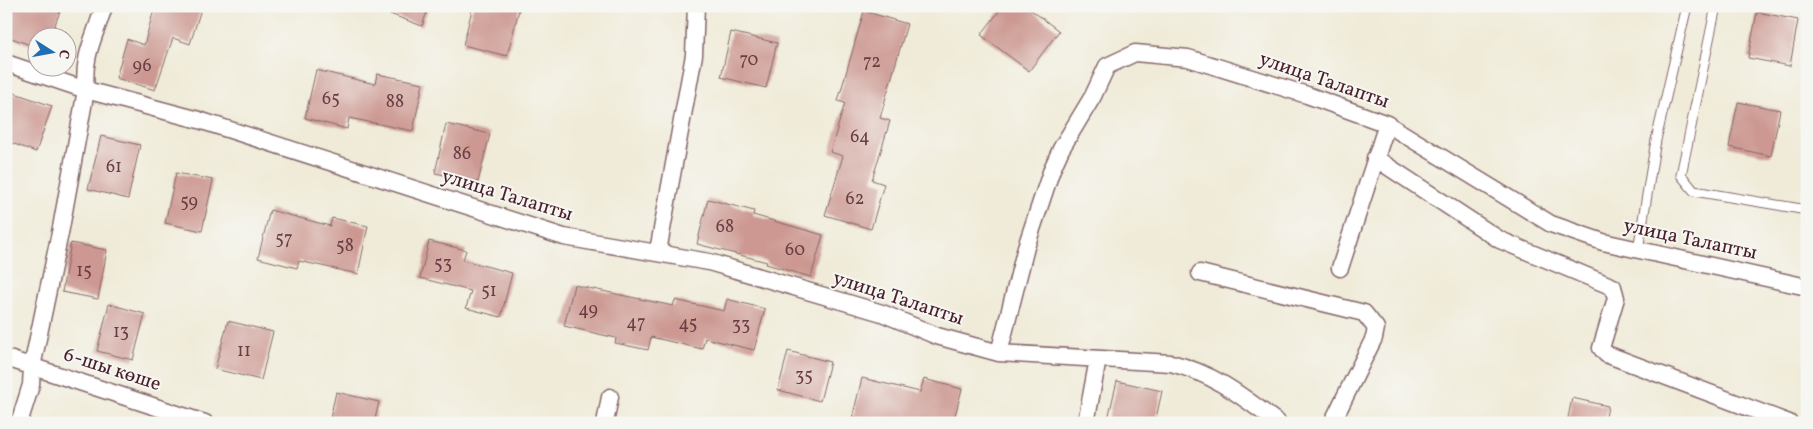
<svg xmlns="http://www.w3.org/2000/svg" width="1813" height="429" viewBox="0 0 1813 429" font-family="Vollkorn,serif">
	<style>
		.building { fill: #cc9891 }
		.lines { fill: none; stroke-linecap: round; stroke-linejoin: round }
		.service-casing { stroke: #846668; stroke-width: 11 }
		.minor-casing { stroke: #846668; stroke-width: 19 }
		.service { stroke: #fff; stroke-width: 9 }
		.minor { stroke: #fff; stroke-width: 16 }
		.labels { text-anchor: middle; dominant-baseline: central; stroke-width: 4; stroke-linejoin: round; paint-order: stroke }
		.number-label { font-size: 18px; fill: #6a3d44 }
		.street-label { font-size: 20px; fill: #4a1f2b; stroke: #f6f6f2 }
	</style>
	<rect width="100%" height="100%" fill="#f6f6f2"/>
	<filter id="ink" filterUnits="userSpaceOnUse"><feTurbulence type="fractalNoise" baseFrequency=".02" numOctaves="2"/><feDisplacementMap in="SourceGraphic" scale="10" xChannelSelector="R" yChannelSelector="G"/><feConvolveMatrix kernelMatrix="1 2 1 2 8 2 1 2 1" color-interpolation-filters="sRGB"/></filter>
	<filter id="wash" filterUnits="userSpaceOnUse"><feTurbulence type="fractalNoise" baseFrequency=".0096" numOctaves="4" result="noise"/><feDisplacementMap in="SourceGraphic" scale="20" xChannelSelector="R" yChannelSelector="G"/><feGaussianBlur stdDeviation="1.12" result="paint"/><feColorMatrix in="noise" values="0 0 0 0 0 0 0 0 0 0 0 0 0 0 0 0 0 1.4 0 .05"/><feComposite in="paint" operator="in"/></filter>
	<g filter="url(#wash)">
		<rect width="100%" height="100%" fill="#f0ebd8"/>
		<g id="blocks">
			<path class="building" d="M6,6H62L50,38H38V48L6,36Z
				M155,6H202L190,44L173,38L155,90L116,78L127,39L144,45Z
				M374,6H429L422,26L374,8Z
				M473,6H520L507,56L463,45Z
				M1003,6H1026L1059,31L1029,71L981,35Z
				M864,11L907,24L880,118L890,121L872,180L884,184L871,229L825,215L843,156L830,152L845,103L838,101Z
				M1757,12L1798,20L1790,66L1748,58Z
				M731,32L777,43L766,88L721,77Z
				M316,70L375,84L377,74L423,83L413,131L349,118L347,129L305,118Z
				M6,90L52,106L36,152L6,141Z
				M1738,102L1780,110L1771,156L1729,147Z
				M446,124L490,134L478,182L435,173Z
				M101,136L140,145L128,199L88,189Z
				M176,173L213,180L202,231L165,223Z
				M708,199L754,211L753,215L823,235L811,277L766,264L767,262L697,244Z
				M270,210L330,226L332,218L368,226L358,274L299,261L297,268L258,258Z
				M429,241L466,250L463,260L512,273L501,317L466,308L471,291L420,278Z
				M71,243L107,250L98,299L62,292Z
				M574,285L673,306L675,300L724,311L727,299L765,309L754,350L705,338L702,349L651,337L648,350L615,343L616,338L564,326Z
				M109,304L145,314L133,360L97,351Z
				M228,321L273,332L261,380L215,369Z
				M788,351L830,362L820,401L778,390Z
				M862,378L920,392L924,379L962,389L953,423H851Z
				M1117,381L1162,391L1155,423H1107Z
				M336,392L379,402L374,423H329Z
				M1572,398L1608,406L1605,423H1567Z"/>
		</g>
	</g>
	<g filter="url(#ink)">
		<use href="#blocks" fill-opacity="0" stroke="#846668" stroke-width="1"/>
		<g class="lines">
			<g class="service-casing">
				<path id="service" d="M1716,6L1681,175L1694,191L1807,210
					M1638,250L1656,140L1687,6"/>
			</g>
			<g class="minor-casing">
				<path id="minor" d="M6,63L86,90L199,120L564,237L709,262L882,313L937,336L999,353L1171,363C1215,374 1243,397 1278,423
					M1375,158L1500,240L1613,287L1616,298L1601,348L1606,354L1789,423
					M658,251L694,55L696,6
					M1340,268L1387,124
					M1200,273L1364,313L1376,328L1374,338L1332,423
					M999,353L1026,247L1052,169L1061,149L1093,96L1107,66L1135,53L1188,58L1307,95L1387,124L1551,224L1603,242L1807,287
					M6,358L205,423
					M19,423L31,385L32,367L61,228L86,90C82,56 95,37 104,6
					M605,423L610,397
					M1086,423L1098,359"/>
			</g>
			<use href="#service" class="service"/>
			<use href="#minor" class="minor"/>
		</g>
	</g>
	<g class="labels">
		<g class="number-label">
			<text x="749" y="60">70</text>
			<text x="872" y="62">72</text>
			<text x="142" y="66">96</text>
			<text x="331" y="99">65</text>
			<text x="395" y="102">88</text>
			<text x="860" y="137">64</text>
			<text x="462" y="154">86</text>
			<text x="114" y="167">61</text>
			<text x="855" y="199">62</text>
			<text x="189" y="202">59</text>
			<text x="725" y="227">68</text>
			<text x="284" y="239">57</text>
			<text x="345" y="246">58</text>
			<text x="795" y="250">60</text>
			<text x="443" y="264">53</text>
			<text x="84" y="271">15</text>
			<text x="489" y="291">51</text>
			<text x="588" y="310">49</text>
			<text x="636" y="323">47</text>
			<text x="688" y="324">45</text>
			<text x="741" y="325">33</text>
			<text x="121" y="332">13</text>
			<text x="244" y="351">11</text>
			<text x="804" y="376">35</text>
		</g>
		<g class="street-label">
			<text transform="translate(1324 81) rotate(19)">улица Талапты</text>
			<text transform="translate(507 196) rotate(17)">улица Талапты</text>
			<text transform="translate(1690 240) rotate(12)">улица Талапты</text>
			<text transform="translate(898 299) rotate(18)">улица Талапты</text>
			<text transform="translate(112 370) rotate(18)">6-шы көше</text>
		</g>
	</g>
	<rect width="1813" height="429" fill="none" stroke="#f6f6f2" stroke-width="25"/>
	<g transform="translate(52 52) rotate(101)"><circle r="24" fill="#f6f6f2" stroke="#b1a0a2"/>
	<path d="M0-4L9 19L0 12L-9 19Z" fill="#1f6fb2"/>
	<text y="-8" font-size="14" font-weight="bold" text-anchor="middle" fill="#4a1f2b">С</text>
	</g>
</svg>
